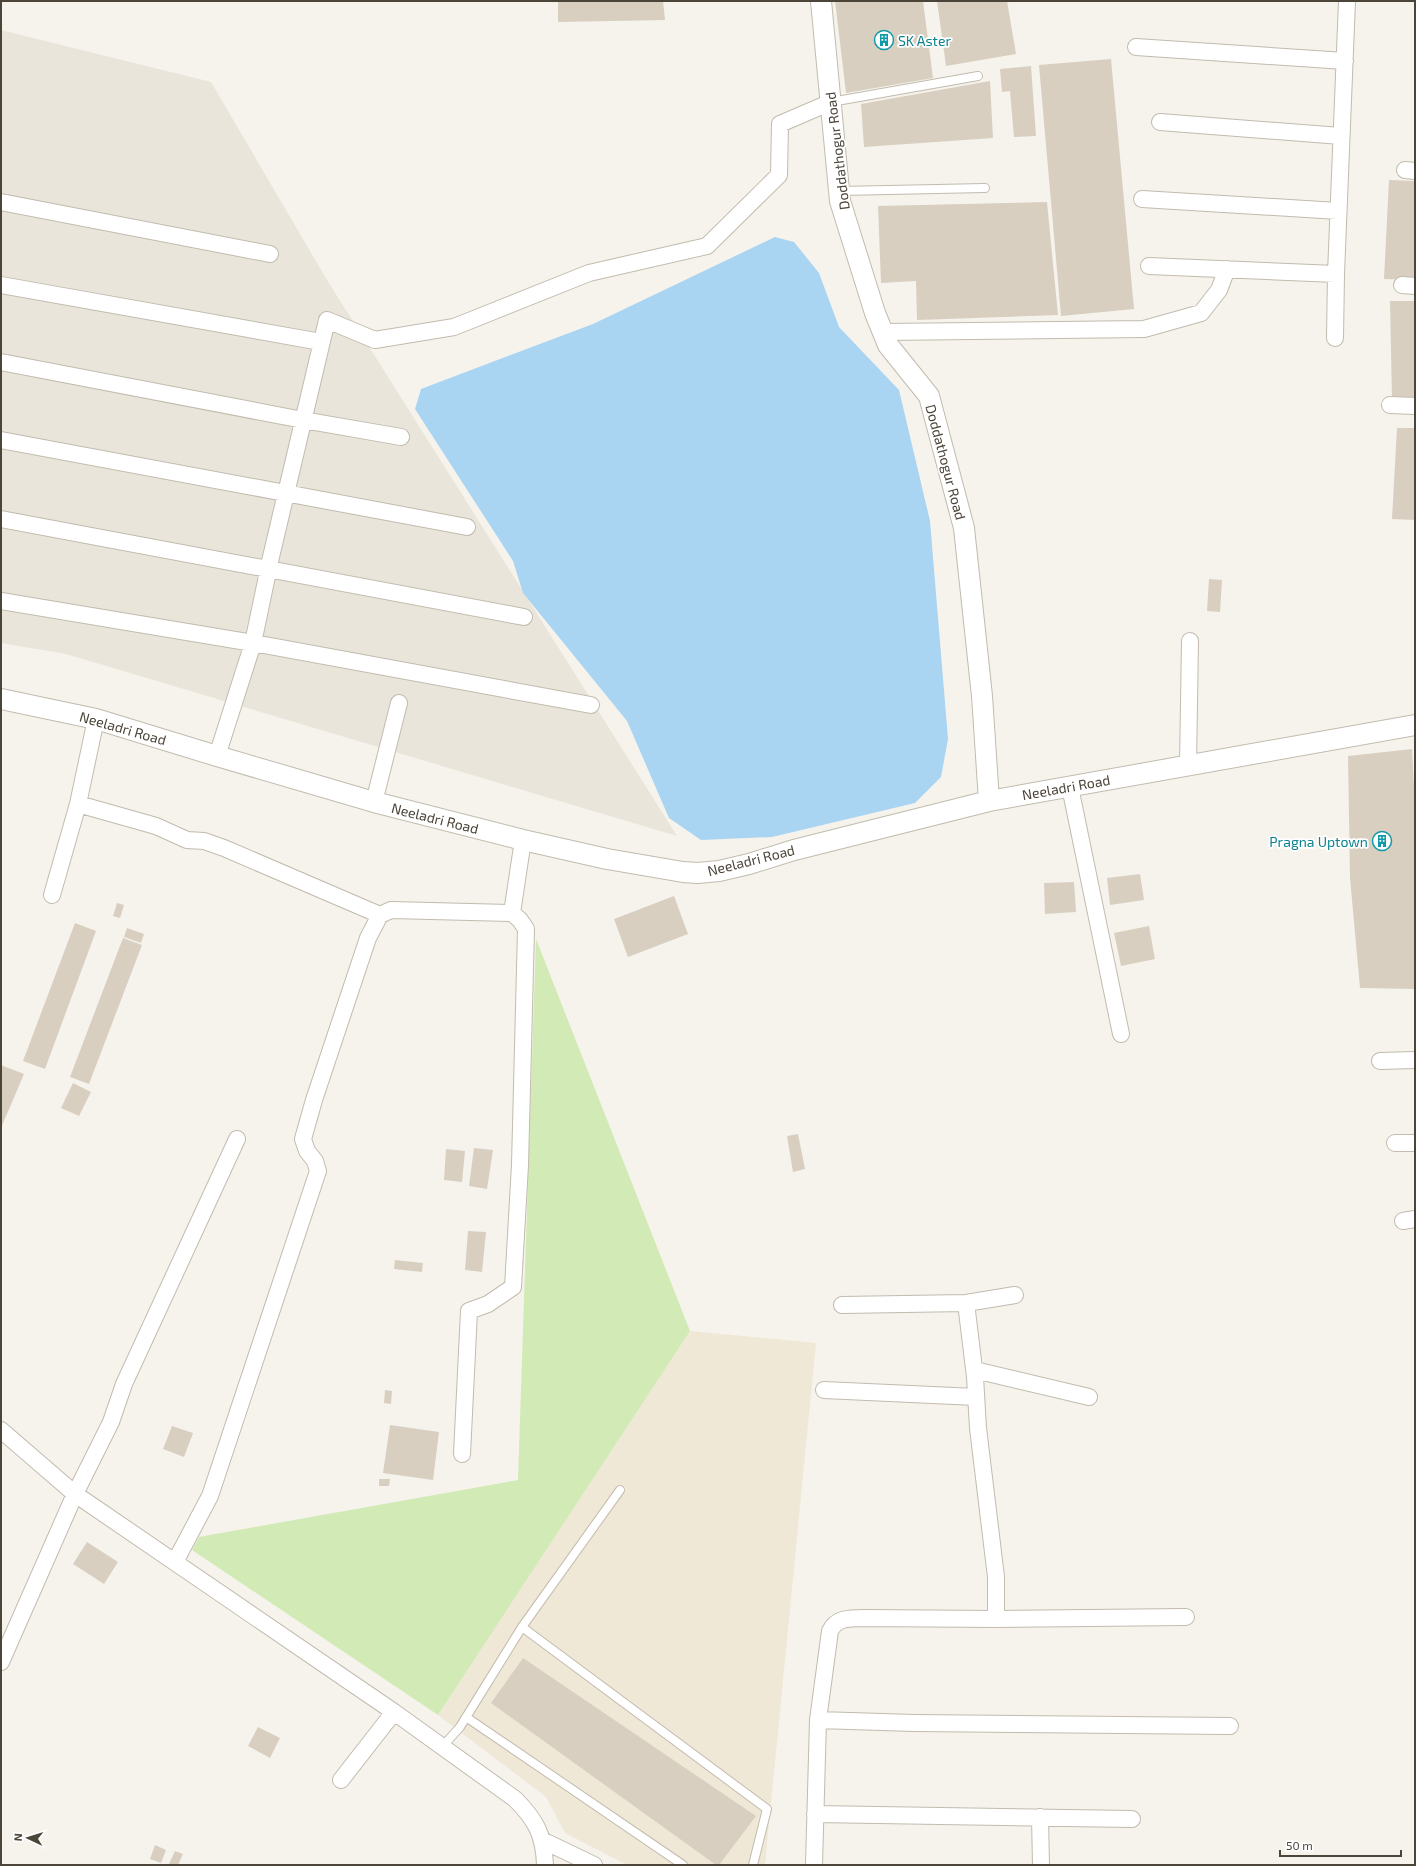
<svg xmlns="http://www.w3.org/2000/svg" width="1416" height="1866" viewBox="0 0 1416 1866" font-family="'Exo 2',sans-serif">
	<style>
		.residential { fill: #eae5da }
		.education { fill: #efe8d6 }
		.green { fill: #d2eab5 }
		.water { fill: #a9d4f2 }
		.building { fill: #d8cfc1 }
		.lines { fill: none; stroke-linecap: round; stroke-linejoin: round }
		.service-casing { stroke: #c2bbae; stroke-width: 10 }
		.minor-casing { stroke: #c2bbae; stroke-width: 18 }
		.tertiary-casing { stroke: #c2bbae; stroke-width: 22 }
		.service { stroke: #fff; stroke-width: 8 }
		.minor { stroke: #fff; stroke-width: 16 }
		.tertiary { stroke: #fff; stroke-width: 20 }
		.labels { text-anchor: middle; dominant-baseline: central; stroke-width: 3.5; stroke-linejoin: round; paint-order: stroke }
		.culture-label { font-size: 14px; fill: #0d838f; stroke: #fff; text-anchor: start }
		.street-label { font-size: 14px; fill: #4b4439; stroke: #fff }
	</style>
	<rect width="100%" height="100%" fill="#f6f3ec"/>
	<path class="residential" d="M1,30L211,82L327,280L677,836L66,654L1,643Z"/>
	<path class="education" d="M690,1331L816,1343L765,1865H627L565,1833L546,1797L438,1715Z"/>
	<path class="green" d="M536,939L690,1331L438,1715L192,1550L199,1537L518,1480Z"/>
	<path class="water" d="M775,237L794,242L819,273L839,327L899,390L930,521L948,739L941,777L915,803L772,837L701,840L669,818L627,721L523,593L513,561L415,409L421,389L593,324Z"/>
	<path class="building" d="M558,1H663L665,20L558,22Z
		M835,1H923L933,78L846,93Z
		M937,1H1007L1016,54L946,66Z
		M1111,59L1134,309L1061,316L1039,65Z
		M1031,66L1036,136L1014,137L1010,91L1002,92L1000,69Z
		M990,81L993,138L864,147L861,104Z
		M1389,180L1415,181V280L1384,279Z
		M1047,202L1058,315L917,320L916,281L881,283L878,206Z
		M1390,301H1415V402L1392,401Z
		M1397,428H1415V520L1392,519Z
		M1209,579L1222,580L1220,612L1207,611Z
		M1412,749L1415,804V989L1360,988L1350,878L1348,756Z
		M1140,874L1144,900L1110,905L1107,878Z
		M1074,882L1076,912L1045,914L1044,883Z
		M674,896L688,934L628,957L614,919Z
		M117,903L124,905L120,918L113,916Z
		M75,923L96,931L45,1069L23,1061Z
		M1149,926L1155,959L1121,966L1114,933Z
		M127,928L144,934L141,943L124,937Z
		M123,938L142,945L89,1084L70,1077Z
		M1,1065L24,1074L1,1128Z
		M73,1083L91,1092L79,1116L61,1108Z
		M798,1134L805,1169L793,1172L787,1136Z
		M474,1148L493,1150L487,1189L469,1186Z
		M446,1149L465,1151L462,1182L444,1180Z
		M468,1231L486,1232L482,1272L465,1270Z
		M395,1260L423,1263L422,1272L394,1269Z
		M385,1390L392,1391L391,1404L384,1403Z
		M390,1425L439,1432L433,1480L383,1473Z
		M172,1426L193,1433L184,1457L163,1449Z
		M379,1479H390L389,1486H379Z
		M87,1542L118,1562L104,1584L73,1564Z
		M523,1658L756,1816L719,1865H716L491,1703Z
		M258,1727L280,1738L270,1758L248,1746Z
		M155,1845L166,1850L161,1863L150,1859Z
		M175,1851L183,1854L178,1865H171L169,1864Z"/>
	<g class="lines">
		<g class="service-casing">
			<path id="service" d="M831,102L978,76
				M840,191L985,188
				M522,1627L767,1809L753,1865
				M466,1717L683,1865
				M443,1746L460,1727L522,1627L620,1490"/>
		</g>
		<g class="minor-casing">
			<path id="minor" d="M1136,47L1345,61
				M1160,122L1341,136
				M1405,170L1415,171
				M1142,199L1338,211
				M1,202L270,254
				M1149,266L1336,274
				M1,285L321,342
				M1402,285L1415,286
				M883,332L1144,329L1201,313L1219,290L1227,269
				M1335,338L1336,274L1347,1
				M1,362L303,420L401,437
				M1390,405L1415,406
				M1,440L467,527
				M1,519L524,617
				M1,601L253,643L591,705
				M96,719L78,804L156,826L187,840L204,841L224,848L380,915
				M217,756L253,643L271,557L327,320L375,340L454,327L589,273L707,246L779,175L780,124L831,102
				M1188,766L1190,641
				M1070,787L1121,1034
				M374,802L399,703
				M52,895L78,804
				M512,913L523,840
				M1380,1061L1415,1060
				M1395,1143H1415
				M1403,1221L1415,1219
				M966,1303L975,1377L978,1428L996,1577V1619
				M842,1305L966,1303L1015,1295
				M975,1370L1089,1397
				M824,1390L976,1397
				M1,1430L75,1494L394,1712L515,1799C536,1820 544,1835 545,1865
				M175,1562L210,1496L318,1171L315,1161L307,1151L303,1139L314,1100L368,938L380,915L391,910L512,913L520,920L526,929L520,1165L513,1287L488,1304L469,1311L462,1454
				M1,1662L75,1494L111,1422L124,1384L237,1139
				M818,1720L914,1723L1230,1726
				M341,1780L394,1712
				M815,1814L1132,1819
				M1040,1817L1041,1865
				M542,1840L594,1865
				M814,1865L818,1720L830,1631C837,1617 849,1619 863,1618L996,1619L1186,1617"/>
		</g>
		<g class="tertiary-casing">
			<path id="tertiary" d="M821,1L840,201L875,313L888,345L929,396L964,528L982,696L989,801
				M1,699L96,719L217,756L374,802L523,840L607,859L683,872L698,873L719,871L749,864L794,850L989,801L1415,725"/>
		</g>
		<use href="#service" class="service"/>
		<use href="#minor" class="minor"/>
		<use href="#tertiary" class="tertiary"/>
	</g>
	<defs>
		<g id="building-ring" transform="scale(1)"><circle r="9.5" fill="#fff" stroke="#0f9aa8" stroke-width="1.5"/><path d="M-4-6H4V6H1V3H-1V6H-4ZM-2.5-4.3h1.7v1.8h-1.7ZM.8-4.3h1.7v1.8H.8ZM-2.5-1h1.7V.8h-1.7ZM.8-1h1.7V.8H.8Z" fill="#0f9aa8"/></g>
	</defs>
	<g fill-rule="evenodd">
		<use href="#building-ring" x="884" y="40"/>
		<use href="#building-ring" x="1382" y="841"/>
	</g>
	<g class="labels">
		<g class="culture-label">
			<text x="898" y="40">SK Aster</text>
			<text x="1368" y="841" text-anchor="end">Pragna Uptown</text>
		</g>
		<g class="street-label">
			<text transform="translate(837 151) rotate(-97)">Doddathogur Road</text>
			<text transform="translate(946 462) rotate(75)">Doddathogur Road</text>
			<text transform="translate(123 728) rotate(16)">Neeladri Road</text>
			<text transform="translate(1066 787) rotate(-10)">Neeladri Road</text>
			<text transform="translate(435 818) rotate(14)">Neeladri Road</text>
			<text transform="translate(751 860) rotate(-14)">Neeladri Road</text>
		</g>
	</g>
	<rect width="1416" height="1866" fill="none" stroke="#4b4439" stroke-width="4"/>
	<g transform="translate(28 1838) rotate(274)" stroke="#ffffff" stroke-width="3" paint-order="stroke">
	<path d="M0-3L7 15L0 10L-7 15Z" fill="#4b4439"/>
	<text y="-6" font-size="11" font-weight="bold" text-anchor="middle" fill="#4b4439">N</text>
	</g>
	<path d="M1280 1850v6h121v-6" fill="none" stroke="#4b4439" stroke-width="2"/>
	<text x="1286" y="1850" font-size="12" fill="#4b4439" stroke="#ffffff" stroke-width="3" paint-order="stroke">50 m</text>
</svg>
